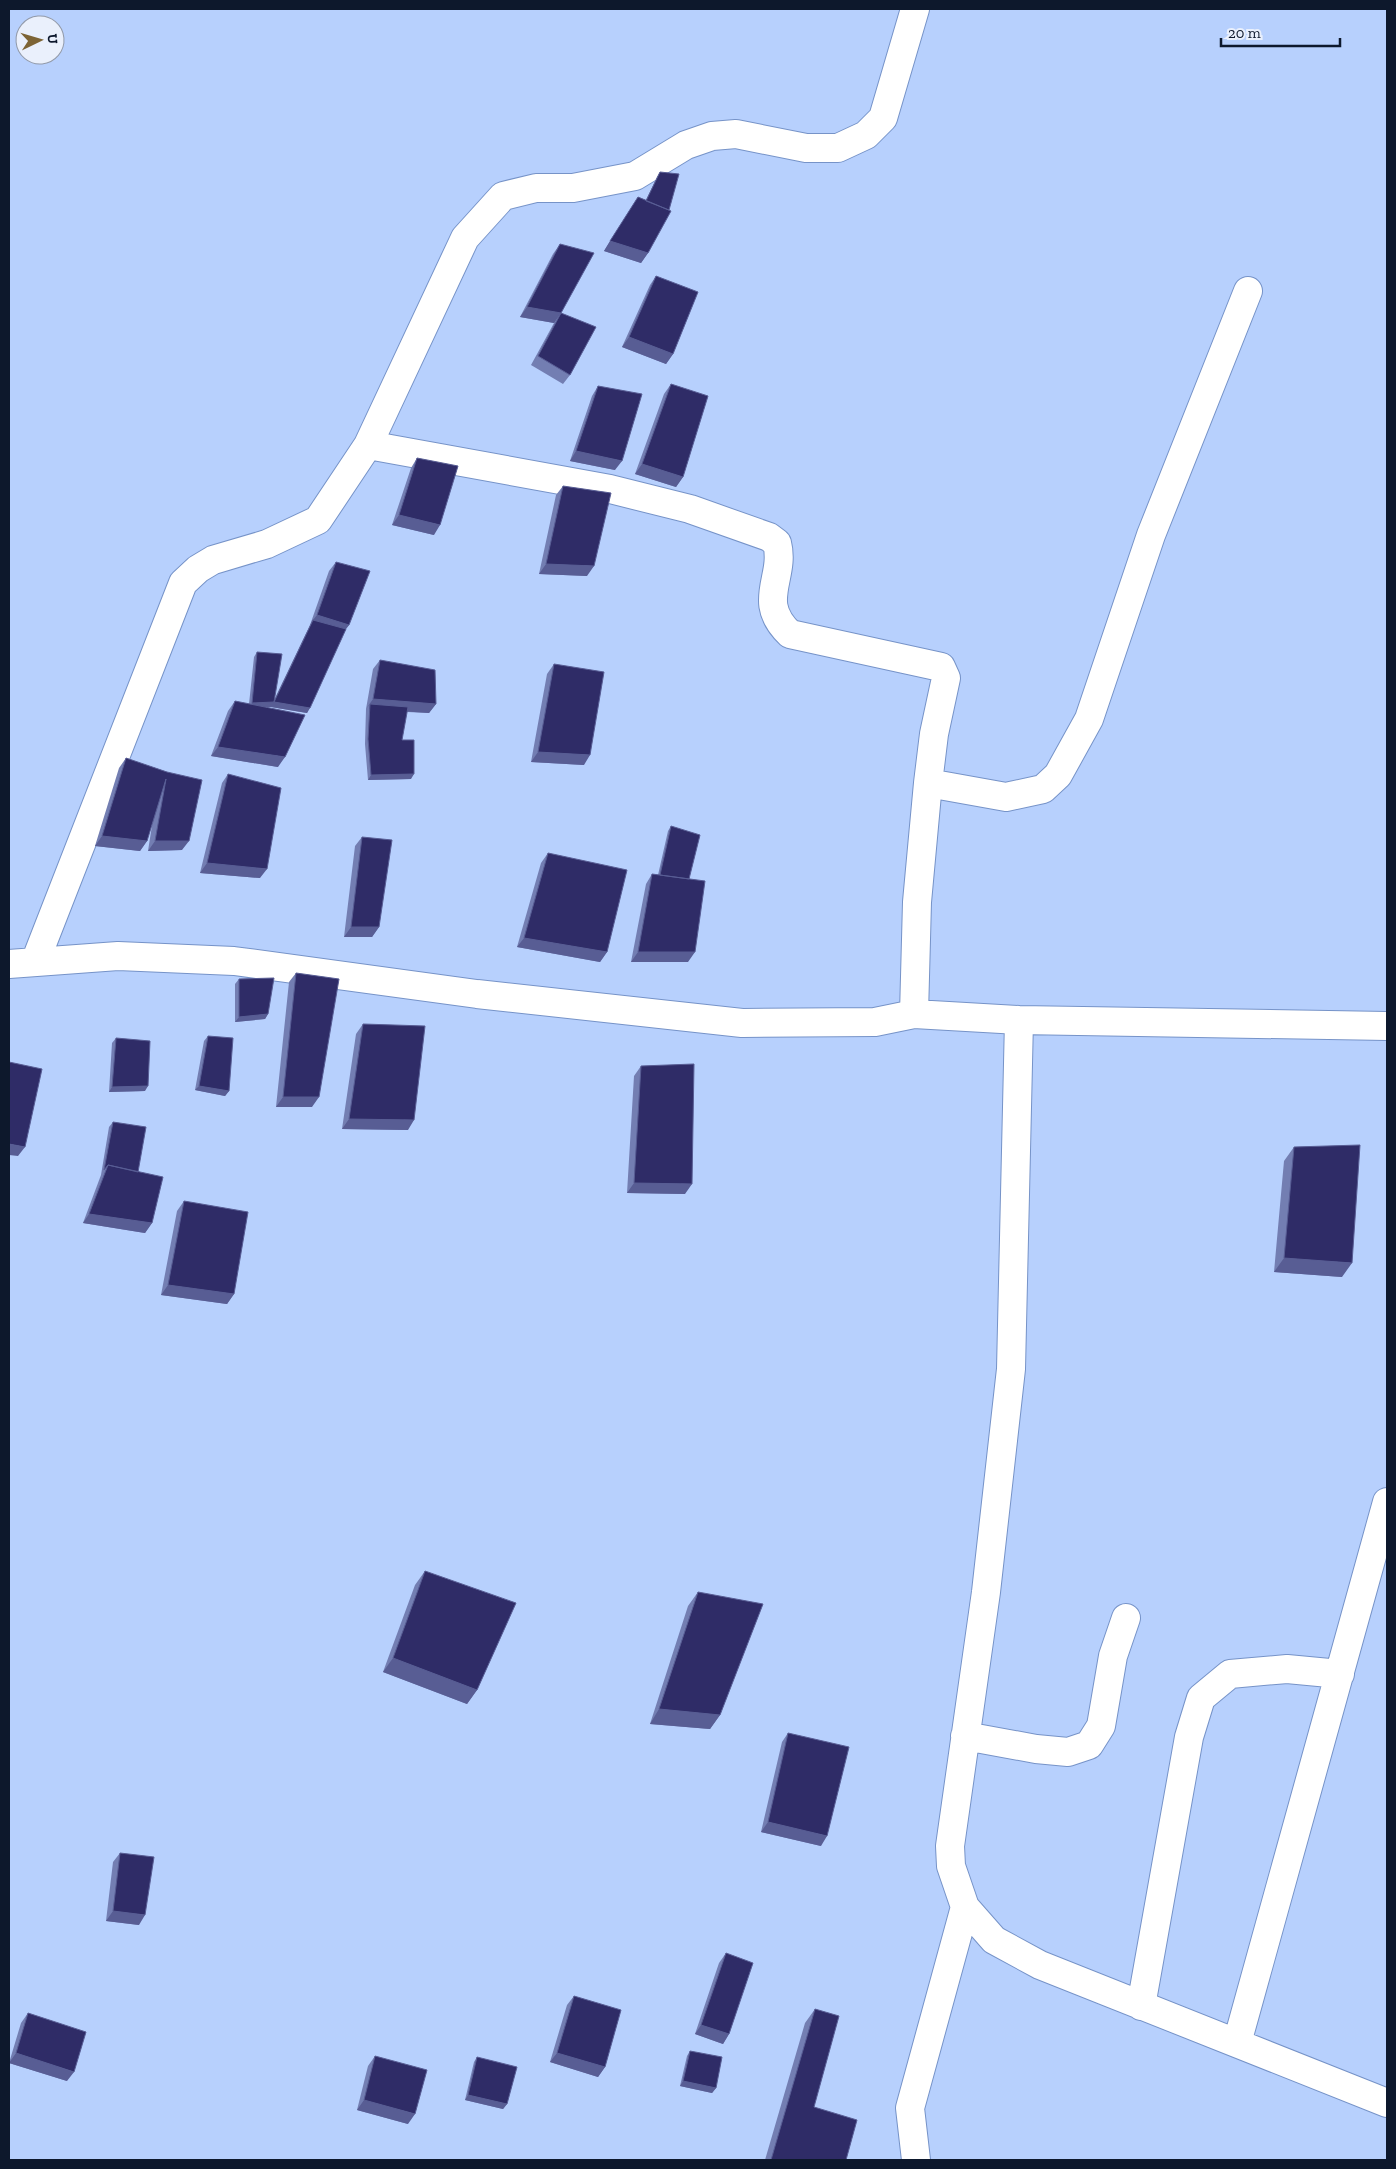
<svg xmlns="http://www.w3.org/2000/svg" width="1396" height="2169" viewBox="0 0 1396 2169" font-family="'Zilla Slab',serif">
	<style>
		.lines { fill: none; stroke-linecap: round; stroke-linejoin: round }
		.minor-casing { stroke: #7693c8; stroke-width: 30 }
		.minor { stroke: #fff; stroke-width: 28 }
		.wall { fill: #737eb2 }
		.shaded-wall { fill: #585d94 }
		.building { fill: #2f2c67; stroke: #585d94 }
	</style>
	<rect width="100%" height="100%" fill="#b7d0fd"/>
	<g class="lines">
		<g class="minor-casing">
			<path id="minor" d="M368,445L610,489L690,509L769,537L777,543C786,578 755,601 790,634L941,667L946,678L934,734L928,783L917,902L914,1014
				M928,783L1006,797L1043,789L1058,775L1089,719L1151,535L1248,291
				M35,962L183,583L198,569L213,560L267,544L318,520L368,445L465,238L503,196L536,188H573L635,176L686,145L712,136L736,134L806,148H838L866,135L883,118L915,9
				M9,964L118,956L234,961L477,994L742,1023L875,1022L914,1014L1019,1020L1387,1026
				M1019,1020L1011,1369L986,1592L950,1846L951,1866L965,1907L994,1940L1040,1965L1387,2103
				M965,1736L1036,1749L1068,1752L1089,1745L1101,1726L1113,1656L1126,1618
				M1141,2006L1189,1737L1201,1698L1230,1674L1287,1669L1340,1674
				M1237,2043L1387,1502
				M916,2160L910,2108L965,1907"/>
		</g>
		<use href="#minor" class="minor"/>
	</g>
	<path class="wall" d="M660,172L648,253L641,263L604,251L638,197L646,200L657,177Z
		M560,244L561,313L570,375L563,384L531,365L554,323L520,317L553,254Z
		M656,276L673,354L666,364L622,347L650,285Z
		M671,384L683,477L676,487L635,474L664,394Z
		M598,386L615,470L570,461L592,396Z
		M417,458L434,535L392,525L411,468Z
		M563,486L587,576L539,574L556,495Z
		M336,562L349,625L346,629L307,713L271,707H266L278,767L211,756L228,711L235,701L249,704L254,657L257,652L275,698L310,625L329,571Z
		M380,660L436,704L429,713L407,712L402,740L411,779L368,780L365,744L366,709L373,669Z
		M554,664L584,765L531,762L547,674Z
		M126,758L167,772L182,850L148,851L153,819L147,841L140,851L95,846L119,768Z
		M228,774L260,878L200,873L222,783Z
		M671,826L689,879L688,962H631L646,884L652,874L658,875L668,831Z
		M362,837L379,927L372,937H344L355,846Z
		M548,853L607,952L600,962L517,947L541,863Z
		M296,973L312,1107H276L289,982Z
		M239,979L268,1014L265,1019L235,1022V984Z
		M363,1024L408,1130L342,1129L356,1034Z
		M208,1036L229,1091L225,1096L195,1090L204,1041Z
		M116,1038L145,1091L109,1092L112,1043Z
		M641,1066L685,1194L627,1193L634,1076Z
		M113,1122L138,1172L152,1223L145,1233L83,1223L101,1175L109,1127Z
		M1294,1147L1342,1277L1274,1272L1284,1161Z
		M184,1201L234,1294L227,1304L161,1295L177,1211Z
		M425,1571L477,1690L467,1704L383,1672L415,1585Z
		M698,1592L720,1715L710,1729L650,1724L688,1606Z
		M788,1733L821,1846L761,1832L782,1742Z
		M120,1853L139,1925L106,1921L113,1862Z
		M726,1953L729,2034L723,2044L695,2034L719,1963Z
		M574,1996L605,2067L598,2077L550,2062L567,2005Z
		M815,2009L814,2107L846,2160H765L805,2023Z
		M28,2013L67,2081L9,2063L21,2023Z
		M690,2051L716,2088L712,2093L680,2086L687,2056Z
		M375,2056L408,2124L357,2110L368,2066Z
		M477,2057L507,2104L503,2109L465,2100L474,2062Z"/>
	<path class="shaded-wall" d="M610,241L648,253L641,263L604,251Z
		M527,307L561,313L554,323L520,317Z
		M629,337L673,354L666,364L622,347Z
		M576,451L622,461L615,470L570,461Z
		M642,464L683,477L676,487L635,474Z
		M399,515L440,525L434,535L392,525Z
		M546,564L594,566L587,576L539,574Z
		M317,615L349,625L342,634L313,620Z
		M373,699L436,704L429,713L369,709L370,704L366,709Z
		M274,702L271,707H249L252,703Z
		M274,702L310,708L307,713L271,707Z
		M218,747L285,757L278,767L211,756Z
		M538,752L590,755L584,765L531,762Z
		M414,774L411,779L368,780L371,775Z
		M102,836L147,841L140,851L95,846Z
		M155,841H189L182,850L148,851Z
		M207,863L267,869L260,878L200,873Z
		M351,927H379L372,937H344Z
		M524,938L607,952L600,962L517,947Z
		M638,952H695L688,962H631Z
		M268,1014L265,1019L235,1022L239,1017Z
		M148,1086L145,1091L109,1092L112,1087Z
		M199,1086L229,1091L225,1096L195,1090Z
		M283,1097H319L312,1107H276Z
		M349,1119L414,1120L408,1130L342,1129Z
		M9,1144L25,1147L18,1156L9,1155Z
		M634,1183L692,1184L685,1194L627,1193Z
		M89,1214L152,1223L145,1233L83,1223Z
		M1284,1258L1352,1263L1342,1277L1274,1272Z
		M168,1285L234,1294L227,1304L161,1295Z
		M393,1658L477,1690L467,1704L383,1672Z
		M659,1709L720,1715L710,1729L650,1724Z
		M768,1822L827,1836L821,1846L761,1832Z
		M113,1911L145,1915L139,1925L106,1921Z
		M701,2025L729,2034L723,2044L695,2034Z
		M16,2053L74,2072L67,2081L9,2063Z
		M557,2053L605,2067L598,2077L550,2062Z
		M683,2081L716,2088L712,2093L680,2086Z
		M468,2095L507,2104L503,2109L465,2100Z
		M364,2100L415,2114L408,2124L357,2110Z"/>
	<path class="building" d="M660,172L679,174L669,210L646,201Z
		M638,197L671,211L648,253L610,241Z
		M560,244L594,253L561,313L596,327L570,375L538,356L561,313L527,307Z
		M656,276L698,292L673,354L629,337Z
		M671,384L708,396L683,477L642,464Z
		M598,386L642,394L622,461L576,451Z
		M417,458L458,466L440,525L399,515Z
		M563,486L611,493L594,566L546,564Z
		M336,562L370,571L349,625L317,615Z
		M313,620L346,629L310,708L274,702Z
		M257,652L282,654L274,702L252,703Z
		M380,660L435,670L436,704L373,699Z
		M554,664L604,672L590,755L538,752Z
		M235,701L305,715L285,757L218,747Z
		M370,704L408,707L402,740H414V774L371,775L368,739Z
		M126,758L167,772L202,780L189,841H155L166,779L147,841L102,836Z
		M228,774L281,788L267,869L207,863Z
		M671,826L700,835L689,879L660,875Z
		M362,837L392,840L379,927H351Z
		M548,853L627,870L607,952L524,938Z
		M652,874L705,881L695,952H638Z
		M296,973L339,979L319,1097H283Z
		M274,978L268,1014L239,1017V979Z
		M363,1024L425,1026L414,1120L349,1119Z
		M208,1036L233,1038L229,1091L199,1086Z
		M116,1038L150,1041L148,1086L112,1087Z
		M9,1062L42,1069L25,1147L9,1144Z
		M694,1064L692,1184L634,1183L641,1066Z
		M113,1122L146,1127L138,1172L108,1165L104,1170Z
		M1360,1145L1352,1263L1284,1258L1294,1147Z
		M108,1165L163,1177L152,1223L89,1214Z
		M184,1201L248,1212L234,1294L168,1285Z
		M425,1571L516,1603L477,1690L393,1658Z
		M698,1592L763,1604L720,1715L659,1709Z
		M788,1733L849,1747L827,1836L768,1822Z
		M120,1853L154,1857L145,1915L113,1911Z
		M726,1953L753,1963L729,2034L701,2025Z
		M574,1996L621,2010L605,2067L557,2053Z
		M815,2009L839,2016L814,2107L857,2120L846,2160H771Z
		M28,2013L86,2032L74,2072L16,2053Z
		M690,2051L722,2057L716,2088L683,2081Z
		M375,2056L427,2070L415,2114L364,2100Z
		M477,2057L517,2067L507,2104L468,2095Z"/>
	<rect width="1396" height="2169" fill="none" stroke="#0d182c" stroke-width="20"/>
	<g transform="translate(40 40) rotate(85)"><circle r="24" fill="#eaf0fc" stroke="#929aa9"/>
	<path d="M0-4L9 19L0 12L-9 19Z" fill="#7d6435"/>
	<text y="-8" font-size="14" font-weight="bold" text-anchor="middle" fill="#0d182c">U</text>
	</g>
	<path d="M1221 38v8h119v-8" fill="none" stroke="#0d182c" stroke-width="2.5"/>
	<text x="1228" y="38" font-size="15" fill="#0d182c" stroke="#eaf0fc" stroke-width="4" paint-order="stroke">20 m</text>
</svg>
